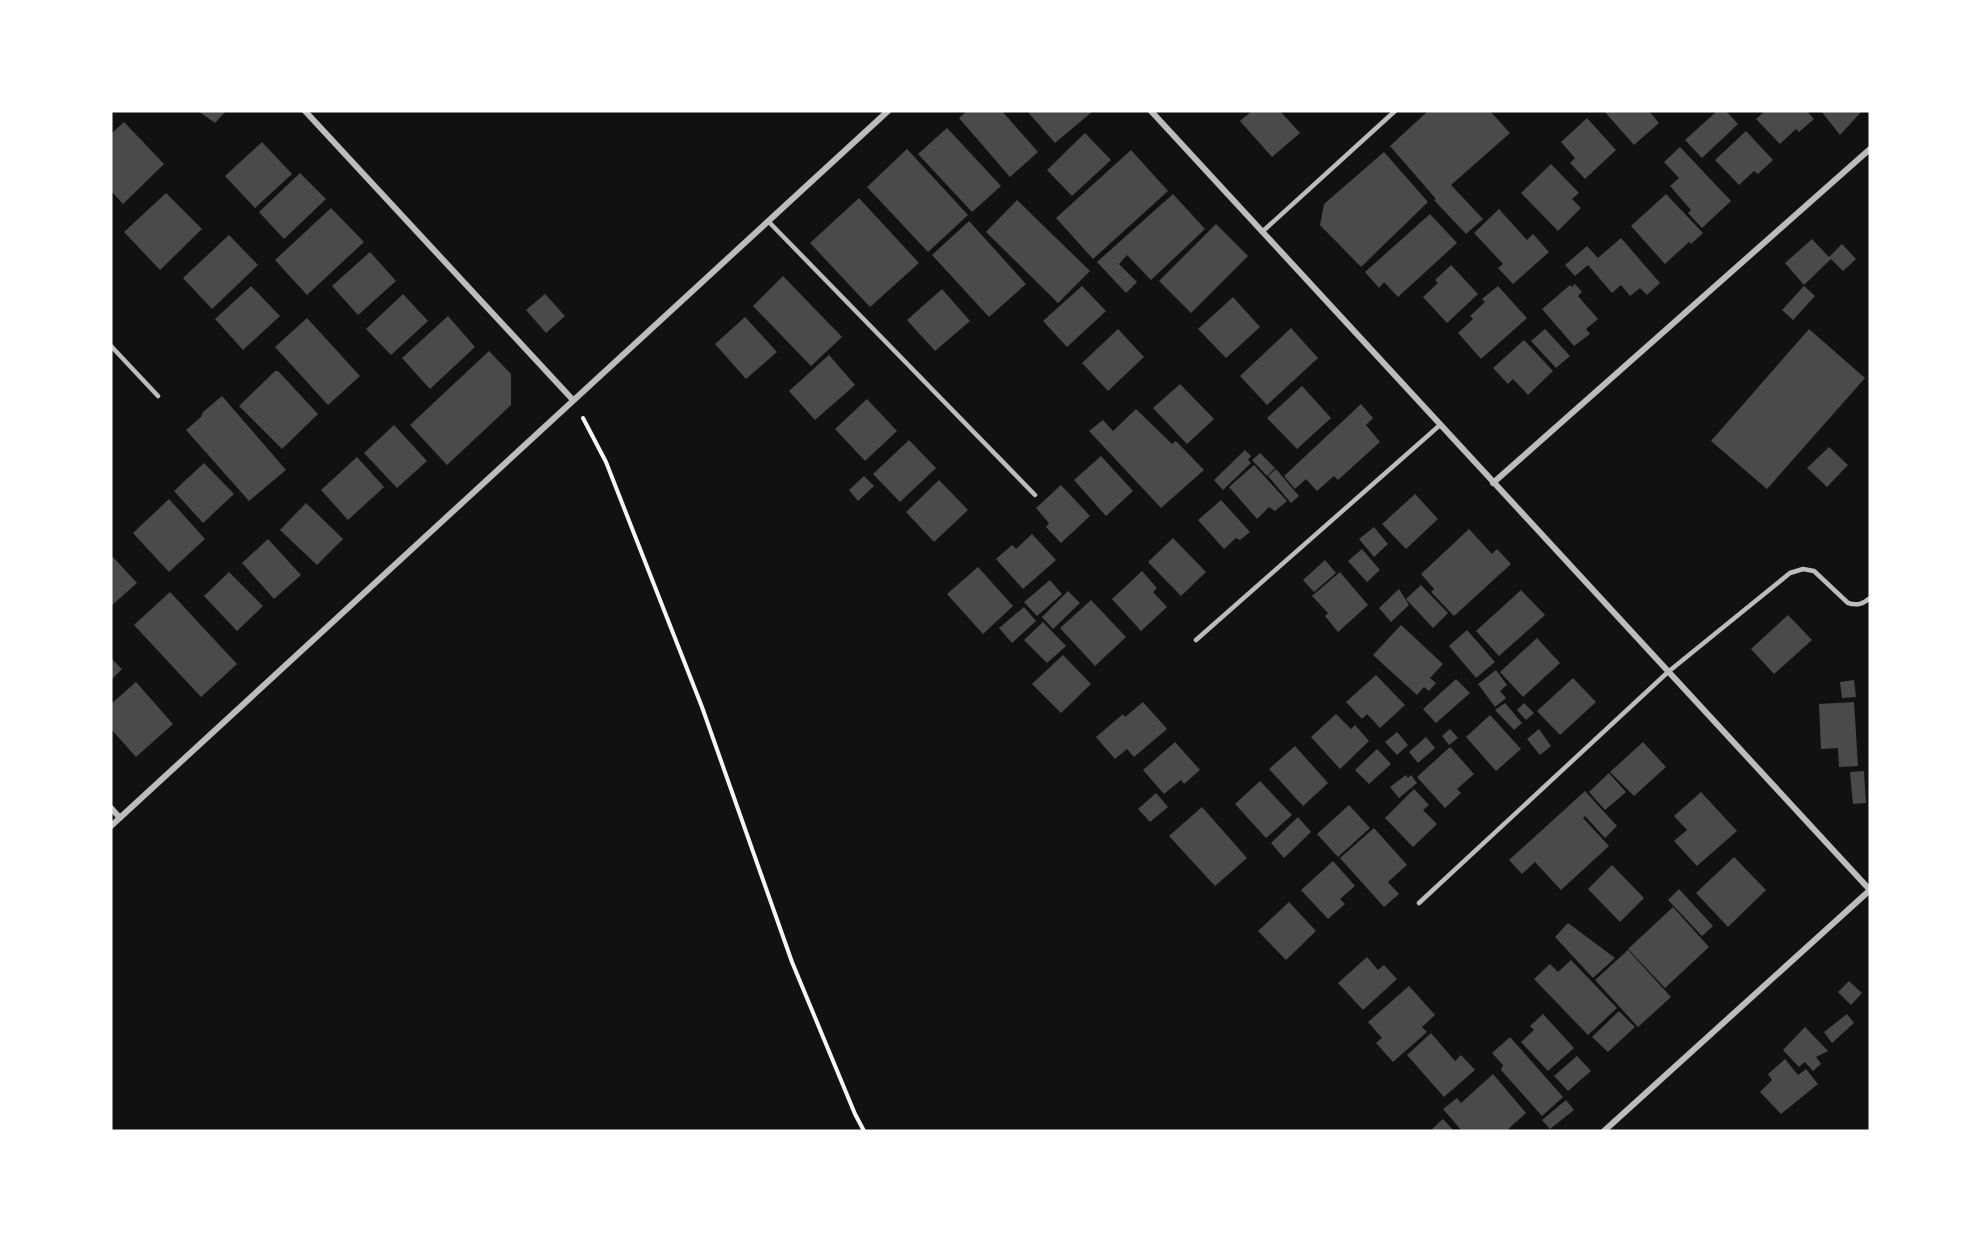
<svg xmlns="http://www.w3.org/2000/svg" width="1981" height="1242" viewBox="0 0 1981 1242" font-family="Signika,sans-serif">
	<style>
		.building { fill: #4a4a4a }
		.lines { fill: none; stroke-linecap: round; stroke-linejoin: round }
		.path { stroke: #f5f5f5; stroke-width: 4 }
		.service { stroke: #bcbcbc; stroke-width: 4.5 }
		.minor { stroke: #bcbcbc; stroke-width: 6 }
	</style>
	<rect width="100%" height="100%" fill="#111"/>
	<path class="building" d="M198,111H226L215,123Z
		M967,111H1002L1038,152L1010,177L959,118Z
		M1027,111H1093L1055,143Z
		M1252,111H1280L1300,133L1272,157L1240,121Z
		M1428,111H1490L1510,133L1451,185L1483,219L1466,234L1434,200L1436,199L1390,146Z
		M1604,111H1649L1659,123L1634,145Z
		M1717,111H1726L1738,124L1702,158L1685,140Z
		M1765,111H1807L1814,119L1799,132L1796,129L1780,144L1756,119Z
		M1821,111H1862L1840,135Z
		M1587,118L1616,150L1585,179L1570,163L1575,158L1561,142Z
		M124,122L164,164L123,204L111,191V134Z
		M947,128L1001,186L972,212L918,154Z
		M1746,131L1773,160L1758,174L1754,171L1739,185L1715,160Z
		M1085,133L1111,160L1072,196L1047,170Z
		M262,142L292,174L255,208L225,176Z
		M1680,147L1731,201L1702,228L1688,213L1691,210L1670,186L1679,178L1664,162Z
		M907,149L968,215L928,252L867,187Z
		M1131,150L1168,191L1093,259L1056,218Z
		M1384,152L1428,202L1361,267L1320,225L1324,204Z
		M1551,164L1579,193L1572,199L1581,208L1558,231L1521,193Z
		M300,173L326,199L284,239L259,212Z
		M166,193L202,229L160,270L124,232Z
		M1173,194L1205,229L1151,280L1127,255L1119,264L1137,282L1126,293L1097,262Z
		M1666,194L1703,233L1691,244L1689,242L1665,264L1631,226Z
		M859,198L919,263L870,307L810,243Z
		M1017,200L1090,271L1058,303L986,232Z
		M331,208L364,242L307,295L275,260Z
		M1499,209L1527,240L1533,234L1549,252L1513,284L1498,268L1503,264L1474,233Z
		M1430,214L1457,243L1398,297L1384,282L1379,288L1365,272Z
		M969,221L1026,284L989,317L932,255Z
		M1216,224L1248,256L1191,313L1159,281Z
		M229,235L258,265L212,309L183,278Z
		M1621,238L1660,283L1647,295L1640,288L1630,296L1621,285L1612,293L1588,265L1575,276L1565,265L1587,246L1598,258Z
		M1812,239L1829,257L1842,244L1856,259L1843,271L1831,259L1804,285L1785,263Z
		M370,252L396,281L358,315L332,286Z
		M1451,265L1478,294L1447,323L1423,297L1438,283L1435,280Z
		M783,276L842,337L811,366L753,306Z
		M1575,284L1582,292L1578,296L1598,319L1586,329L1590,334L1574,346L1542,309L1570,285L1572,287Z
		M251,286L280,316L243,350L215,319Z
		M1082,286L1106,311L1067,347L1043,321Z
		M1498,286L1527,318L1481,359L1458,333L1473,319L1470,316L1485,302L1482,299Z
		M1804,286L1815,296L1793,320L1782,310Z
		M942,289L970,321L935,351L907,320Z
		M403,294L428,321L391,355L366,329Z
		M545,294L565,316L546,333L526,310Z
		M1233,297L1260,327L1226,358L1198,329Z
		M448,316L475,347L430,389L402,358Z
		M745,317L777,352L746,379L715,344Z
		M307,318L360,376L328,405L275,347Z
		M1291,328L1318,358L1267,405L1240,376Z
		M1118,329L1144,357L1108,391L1082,363Z
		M1545,329L1570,356L1556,368L1531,341Z
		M1809,329L1865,378L1767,489L1711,441Z
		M1524,340L1553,371L1528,395L1513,379L1508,384L1493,368Z
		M489,351L511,374V405L447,465L410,425Z
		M829,355L855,385L815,420L789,391Z
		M275,371H278L318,414L282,449L239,406Z
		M1180,384L1214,419L1187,444L1153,408Z
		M1302,386L1331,418L1297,449L1267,418Z
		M222,396L286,470L249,501L186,430L201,417L203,412Z
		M867,399L897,431L865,461L835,429Z
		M1361,404L1373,418L1366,425L1380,442L1338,480L1334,476L1317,491L1306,479L1295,489L1284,476Z
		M1136,409L1172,444L1176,441L1204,470L1161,508L1089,431L1103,420L1113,431Z
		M394,425L427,461L397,488L364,453Z
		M909,440L936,468L900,502L873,474Z
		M1829,447L1848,465L1827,487L1807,468Z
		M1245,450L1251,456L1248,460L1251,463L1223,490L1214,480Z
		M1260,453L1275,468L1267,476L1252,460Z
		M1101,456L1133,491L1106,516L1074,480Z
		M357,457L384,487L348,520L321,490Z
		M204,463L234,494L203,523L174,491Z
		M1254,465L1287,501L1275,511L1269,507L1257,519L1229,487Z
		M1276,469L1299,496L1291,503L1268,476Z
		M864,476L874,486L858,501L849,490Z
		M939,480L968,510L934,542L906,512Z
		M1061,485L1090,516L1061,543L1046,527L1049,523L1036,508Z
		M1415,494L1438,519L1406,549L1382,524Z
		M169,499L205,539L169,572L133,533Z
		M1221,500L1250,532L1240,540L1236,538L1224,549L1198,520Z
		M306,503L343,539L317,565L280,530Z
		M1374,527L1388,544L1374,557L1359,539Z
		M1469,529L1492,554L1497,549L1511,564L1454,616L1431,592L1434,589L1421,574Z
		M1032,534L1056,560L1023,589L996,559L1012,545L1016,549Z
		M1173,538L1206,572L1181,596L1148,562Z
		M268,539L301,575L274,599L242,563Z
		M1362,549L1380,570L1367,582L1348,561Z
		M111,555L137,583L111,606Z
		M1325,560L1336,573L1314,592L1303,580Z
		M978,567L1013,606L983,634L947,594Z
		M1142,571L1157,588L1153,592L1167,607L1141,631L1112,599Z
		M229,572L263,606L237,631L204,596Z
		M1340,572L1368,605L1338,632L1325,616L1328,613L1312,596Z
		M1050,580L1062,594L1037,616L1024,602Z
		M1421,585L1448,613L1433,628L1406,599Z
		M1399,589L1409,605L1391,622L1379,608Z
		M1521,590L1545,615L1499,656L1476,631Z
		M1068,591L1080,603L1053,629L1042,617Z
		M170,592L237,664L201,697L134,625Z
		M1091,600L1126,637L1095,666L1060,628Z
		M1024,607L1036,621L1012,643L999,628Z
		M1788,615L1812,640L1774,674L1751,649Z
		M1043,622L1066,646L1047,663L1024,640Z
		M1401,625L1443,664L1430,678L1436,683L1429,691L1424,687L1417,695L1373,655Z
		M1467,630L1495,662L1476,678L1449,646Z
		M1537,638L1560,663L1523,697L1500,672Z
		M1063,655L1091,684L1061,713L1032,684Z
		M111,658L122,669L111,680Z
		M1496,670L1507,685L1500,691L1506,698L1495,707L1478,684Z
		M1376,675L1405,705L1380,728L1367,714L1362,719L1346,702Z
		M1573,678L1596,702L1560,735L1537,711Z
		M1456,679L1470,693L1436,723L1423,709Z
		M1854,680L1856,697L1842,698L1840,682Z
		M136,682L173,724L136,757L111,729V704Z
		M1143,702L1167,729L1134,757L1127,749L1115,759L1096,737L1123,714L1125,717Z
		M1854,702L1858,766L1839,767L1838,748L1821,749L1819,704Z
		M1505,703L1522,723L1514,730L1495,710Z
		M1524,703L1534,713L1526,720L1517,710Z
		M1336,714L1351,729L1355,725L1369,741L1340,769L1311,737Z
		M1490,715L1521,749L1496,771L1466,737Z
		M1450,729L1458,738L1449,745L1442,736Z
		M1539,729L1551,746L1540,755L1527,739Z
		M1397,732L1408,745L1397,755L1385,742Z
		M1426,737L1435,748L1418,763L1409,752Z
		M1175,742L1200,770L1184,784L1181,780L1164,794L1143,770Z
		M1643,742L1666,767L1634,796L1610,772Z
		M1295,746L1328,783L1303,806L1269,769Z
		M1450,747L1474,774L1457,789L1461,793L1445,808L1417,777Z
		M1377,749L1391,764L1369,784L1355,770Z
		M1864,771L1866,803L1853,804L1850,772Z
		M1609,773L1626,792L1605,810L1589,792Z
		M1406,775L1408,778L1411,775L1417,783L1399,798L1390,787Z
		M1260,781L1292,815L1266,838L1235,804Z
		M1414,789L1429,805L1423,810L1437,824L1413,847L1385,818Z
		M1585,791L1617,826L1605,838L1585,816L1583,818L1609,846L1561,890L1535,862L1522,874L1509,860Z
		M1701,792L1737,831L1697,866L1674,841L1687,830L1674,816Z
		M1156,793L1168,807L1150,822L1138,809Z
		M1349,805L1370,828L1338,857L1317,834Z
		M1202,807L1247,858L1215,886L1169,836Z
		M1298,817L1311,832L1284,858L1271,843Z
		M1374,828L1407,865L1388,882L1399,894L1384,907L1340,858Z
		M1734,857L1766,890L1728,927L1696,893Z
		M1333,861L1355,886L1340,899L1345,904L1328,919L1301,890Z
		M1612,865L1644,898L1620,922L1588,889Z
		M1679,889L1713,926L1702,936L1668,900Z
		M1289,902L1316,931L1286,960L1258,931Z
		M1673,907L1709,947L1665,988L1628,949Z
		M1568,923L1615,958L1593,978L1555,937Z
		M1628,950L1671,997L1638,1027L1595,980Z
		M1367,957L1378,970L1384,965L1397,979L1363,1010L1338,983Z
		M1571,960L1617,1008L1588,1035L1534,979L1550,964L1558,972Z
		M1849,981L1862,993L1851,1005L1838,992Z
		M1409,986L1435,1015L1422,1027L1427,1032L1393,1062L1376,1043L1382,1038L1368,1022Z
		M1619,1011L1635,1027L1608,1052L1592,1037Z
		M1543,1014L1574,1048L1548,1071L1521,1042L1534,1030L1530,1026Z
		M1847,1014L1854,1023L1832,1043L1824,1032Z
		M1805,1027L1828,1051L1816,1057L1821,1064L1813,1071L1805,1062L1799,1067L1783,1050Z
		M1431,1033L1455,1061L1461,1055L1475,1070L1444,1097L1407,1055Z
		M1510,1037L1563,1097L1542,1116L1501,1070L1503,1065L1492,1053Z
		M1577,1056L1591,1071L1568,1091L1554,1076Z
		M1785,1059L1798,1075L1806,1069L1818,1084L1781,1114L1760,1092L1772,1080L1768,1074Z
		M1493,1074L1526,1113L1506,1131H1462L1443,1109L1457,1098L1461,1103Z
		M1566,1100L1574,1110L1550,1129L1542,1120Z
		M1443,1119L1454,1131H1430Z"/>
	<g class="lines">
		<path class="path" d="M583,418L606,462L702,707L792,962L855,1114L864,1131"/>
		<path class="service" d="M768,221L1035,495
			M1262,232L1395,111
			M111,346L158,396
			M1196,640L1440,425
			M1419,903L1668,672L1790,573L1803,569L1814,571L1848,603C1857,606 1863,604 1870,598"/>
		<path class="minor" d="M305,111L573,400
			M1151,111L1870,890L1604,1131
			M1493,483L1870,149
			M111,808L120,818
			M111,826L888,111"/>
	</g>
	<rect width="1981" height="1242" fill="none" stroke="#ffffff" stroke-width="225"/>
</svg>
